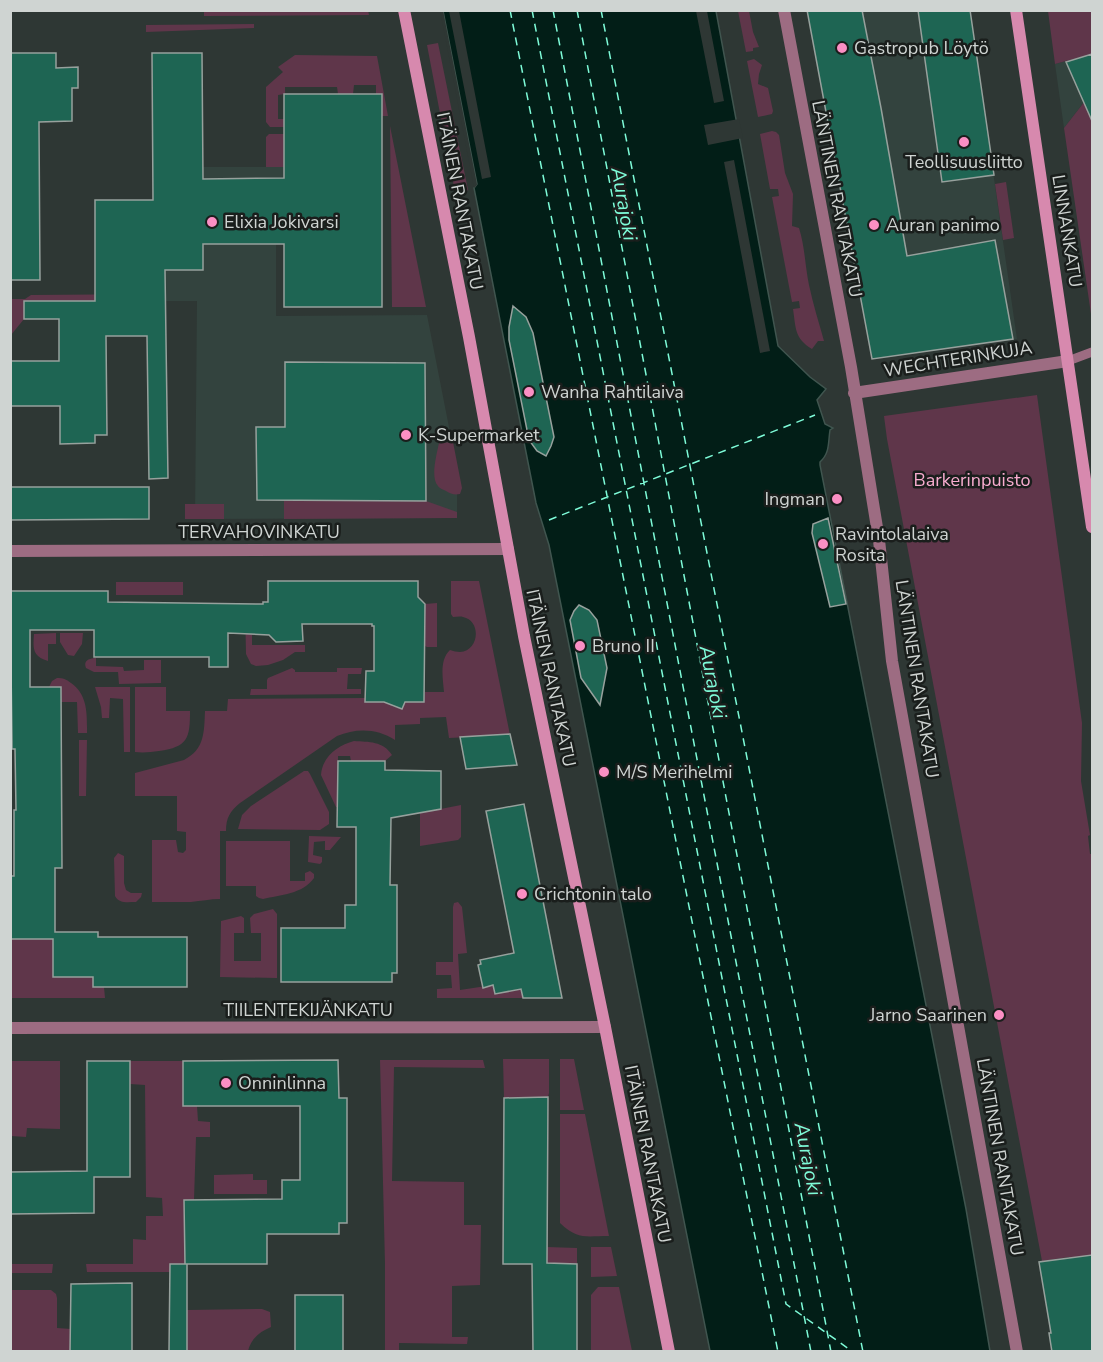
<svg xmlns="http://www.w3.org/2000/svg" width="1103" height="1362" viewBox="0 0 1103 1362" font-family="'Nunito Sans',sans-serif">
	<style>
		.built { fill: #33433e }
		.green { fill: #5f364a }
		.water { fill: #021e17; stroke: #40554f; stroke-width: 1.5 }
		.pier { fill: #2e3734 }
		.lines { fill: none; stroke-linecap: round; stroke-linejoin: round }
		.ferry { stroke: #7efbd8; stroke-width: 1.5; stroke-dasharray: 8 6; stroke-linecap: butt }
		.building { fill: #1e6553; stroke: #97a19d; stroke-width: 1.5 }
		.lane { stroke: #9d6c82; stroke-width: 9 }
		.street { stroke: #9d6c82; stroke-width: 12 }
		.secondary { stroke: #d789ae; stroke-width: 12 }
		.poi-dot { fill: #fb8fc4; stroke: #1a1e1c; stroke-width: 2 }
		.labels { text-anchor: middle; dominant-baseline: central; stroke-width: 5; stroke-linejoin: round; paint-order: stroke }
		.poi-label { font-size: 18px; fill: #cfd4d2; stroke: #1a1e1c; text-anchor: start }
		.street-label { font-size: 18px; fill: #cfd4d2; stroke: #1a1e1c }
		.park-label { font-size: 18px; fill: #f8accf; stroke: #1a1e1c }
		.water-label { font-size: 20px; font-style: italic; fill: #7efbd8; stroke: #1a1e1c }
	</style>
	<rect width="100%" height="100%" fill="#2e3734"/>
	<path class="built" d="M807,11H970L1017,339L872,359Z
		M1092,54V92L1064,128L1055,64Z
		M203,167H284V244H276V316L427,315L457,468V518L195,519L197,301H95V200H202Z"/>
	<path class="green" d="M204,10H368L369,15L204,16Z
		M738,11H749L753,32L759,47L753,48V51L746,52Z
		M1048,11H1092V54L1055,64Z
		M254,24V28L146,32V25Z
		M438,43L468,190L459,197L455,192L427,45Z
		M295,55L377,56L388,116H382V94H376V85H354L353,94H338L337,87H285V94L278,95V119H284V127H270L266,122V87L283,72L278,67Z
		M754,59L762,65L759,74L758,84L768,88L773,111L772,114L758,117L747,61Z
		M1092,92V321L1064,128Z
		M390,126L426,307H392Z
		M772,131L776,132L779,135L785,173L793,194L792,226L799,228C805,247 805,266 809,285C813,304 819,323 824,341H818L812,349C794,338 796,328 793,309L800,308L799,301L792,302L772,197L779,196L778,189H770L760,134Z
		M269,134H284V167H266V137Z
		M1006,182L1014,238L1003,240L995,184Z
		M161,294L146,301H24V319L11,335V299H25L31,295Z
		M1037,395L1082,723L1081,781L1090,835L1088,836L1090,854H1092V1255L1070,1259L1069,1257L1042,1261L887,439L884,416Z
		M453,442L462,488L460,494C454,495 451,494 446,491C444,490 439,488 438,486C430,478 437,453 439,443Z
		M284,500L426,501L457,512V518L284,519Z
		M185,504H224V519H185Z
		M451,581H479L510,735L449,738L446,717L420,718V724L395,725V740C377,728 356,728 337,736L240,803C230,811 226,818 226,831H220V899C210,899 201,901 191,902C178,902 165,902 152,902V840H176L178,852L183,853L186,850V832L177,831V796H135V773L184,760C205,749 204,732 205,711H227L228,699L365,698L366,702H392V706L402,709L405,702H424L425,692H444C443,679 439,660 450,650C453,651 457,652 460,652C479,651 482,621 463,617C460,616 456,617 453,617L451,614Z
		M116,582H183V595H116Z
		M437,603V647H427L425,646V604Z
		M245,607H259V635H252V645H305V652H295L283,660L268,665L256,666L251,664L246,654Z
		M56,633V644H48V661C32,656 33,648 34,634Z
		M60,633H83L82,644L74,656L68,655L60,642Z
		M96,658V666L123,667L124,671L144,670V660H161V683L119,684L118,672H94L86,668C83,661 89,658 96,658Z
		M292,668L295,670V672H337V668H362L361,674H348L347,689H361V694L250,695L251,689H267V680L268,678Z
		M57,678C63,678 66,679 71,683C88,695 87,714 87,733H78L77,702H61V687H49L52,681Z
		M95,687H130V752H124L123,699L110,698L109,718H102L101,707Z
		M135,687H166V711H190C190,738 188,747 159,751C151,752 144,753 135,752Z
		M79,740H87L86,796H79Z
		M354,741C369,742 383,741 392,755L385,761H351L350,756H338V807H336L321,775C322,757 338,745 354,741Z
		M304,771H308L310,774L329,812V824L320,830L238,829L242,815L251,806Z
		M461,805V837L458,840L420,846V813Z
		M309,836L341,837L330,850H325V841L314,842L313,855L322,857V862L320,864L308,862Z
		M226,841H290V881H305V873L310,871L314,874V878C303,894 280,895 263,899L259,898L256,896V886H226Z
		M118,853L124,856V883L126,890L131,893H142L141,897L136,902C128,902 119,904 115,896L114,858Z
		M458,902L462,907L467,953L458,954L460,990L493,985L495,994L521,989L523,998H437V989L452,988L451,975H436V962H453V907L454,903Z
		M273,909L277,914V978L220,977L221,921L241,916L244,918V933H234V961H261V933H251L250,918L254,914Z
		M10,939H53L93,977V986L104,987L105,998H11Z
		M503,1059H549V1093L548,1097L504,1098Z
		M560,1059H574L584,1110H560Z
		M380,1060H483L485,1068L394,1067L392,1181L464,1182V1225H481L480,1285L452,1286V1337H468L467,1344L399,1343V1351H385V1264Z
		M11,1061H60V1129L27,1128L26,1137L11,1136Z
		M130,1061H183V1106H197L198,1121L210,1122V1137H196L194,1200H184L187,1272H87L86,1264H133V1239L146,1240V1216H163L162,1198L146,1197L145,1085L130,1084Z
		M560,1114H585L609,1236C585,1236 578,1240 560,1223Z
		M253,1174V1180H267V1194H214V1175Z
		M547,1247L577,1248V1264L547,1263Z
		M591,1247H611L617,1276L591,1277Z
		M11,1264H53L52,1273H11Z
		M598,1287H619L632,1351H591V1295Z
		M11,1290H51L56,1294L57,1298V1328L71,1329L70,1351L11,1352Z
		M262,1309L270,1312L271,1327C259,1332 251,1339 248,1351H187V1310Z"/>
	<path class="water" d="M443,11H716L778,346L810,377L826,389L817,400L825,424L833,428L830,430C828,443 830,453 820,462V465L966,1209L990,1351H710L549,545L536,503L474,188L477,184Z"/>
	<path class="pier" d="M440,10L443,11L477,185L474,188Z
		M449,11H459L491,177L482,179Z
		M696,11H707L724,101L714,103Z
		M739,119L743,138L708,145L704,125Z
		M734,160L770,351L760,353L724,162Z"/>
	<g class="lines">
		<path class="ferry" d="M510,10L778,1352
			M532,10L786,1304L853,1352
			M553,10L811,1352
			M577,10L831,1352
			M601,10L863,1352
			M549,520L815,415"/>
	</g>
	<path class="building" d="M807,10H862L881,108L907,256L995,240L1013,339L872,359Z
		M918,10H970L994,175L942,182Z
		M10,53H56V68L78,67V88H72V121L39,122L40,280H10Z
		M152,53H202L203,179L284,178V94H382V307H284V244H203V270H165L168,478L149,479L147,336H106L107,435H95V443L60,444V406H10V361H59V319H24V301H95V200H153Z
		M1092,54V121L1066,62Z
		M513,306L526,317L533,333L554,437L551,446L546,456L537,451L529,440L509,340V327Z
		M285,362L425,363L426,501L257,500L256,427H285Z
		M10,487H149V519L10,520Z
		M828,518L846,604L830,607L812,533L813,524Z
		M268,581H418V597L425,604L424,702H405L402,709L384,702H365L366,671H374V626H372V624H302L303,641L276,642L269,635L228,633V667H209V657H94V630H30V687H61L62,868H55V932H98V937H187V987H93V977H53V939H10V876H14V810H16L15,749H12V741L10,591H108V602L263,604V602H268Z
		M579,605L589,610L597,620L607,668L600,705L581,678L570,620L574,611Z
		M510,734L517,765L466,769L460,737Z
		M338,761H385V770L441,771V809L391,818L390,885H397V973H392V982H281V928H345V905H356V827H337Z
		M524,804L562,998H523L521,989L495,994L493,985L483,988L478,965L481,964L480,960L514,953L486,811Z
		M338,1060L339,1098H347V1223H339V1234H267V1264H185L184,1200L282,1199V1180H300V1106H183V1061Z
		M87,1061H130V1177H94V1213L10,1214V1172L87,1171Z
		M548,1097L547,1263L577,1264V1352H533L532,1264H503L504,1098Z
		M1092,1255V1352H1052L1049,1333H1051L1039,1262Z
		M170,1264H187V1352H169Z
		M132,1283V1352H70L71,1284Z
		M295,1295H343V1351H295Z"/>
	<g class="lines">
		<path class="lane" d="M1068,361L1092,352"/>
		<path class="street" d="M784,10L851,367L879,540L892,661L1017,1352
			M854,393L1068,361
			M10,551L508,549
			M10,1028L605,1027"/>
		<path class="secondary" d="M404,10L469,337L524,636L605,1027L669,1352
			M1016,10L1092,527"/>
	</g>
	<g class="poi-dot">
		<circle cx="842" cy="48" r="6"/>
		<circle cx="964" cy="142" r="6"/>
		<circle cx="212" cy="222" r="6"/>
		<circle cx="874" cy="225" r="6"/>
		<circle cx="529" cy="392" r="6"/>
		<circle cx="406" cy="435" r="6"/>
		<circle cx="837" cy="499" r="6"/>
		<circle cx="823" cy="544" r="6"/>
		<circle cx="580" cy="646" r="6"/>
		<circle cx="604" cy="772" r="6"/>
		<circle cx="522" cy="894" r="6"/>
		<circle cx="999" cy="1015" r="6"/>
		<circle cx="226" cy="1083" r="6"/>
	</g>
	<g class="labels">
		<g class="poi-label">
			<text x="854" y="48">Gastropub Löytö</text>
			<text x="964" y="162" text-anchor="middle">Teollisuusliitto</text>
			<text x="224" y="222">Elixia Jokivarsi</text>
			<text x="886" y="225">Auran panimo</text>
			<text x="541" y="392">Wanha Rahtilaiva</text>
			<text x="418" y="435">K-Supermarket</text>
			<text x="825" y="499" text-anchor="end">Ingman</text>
			<text x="835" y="534">Ravintolalaiva<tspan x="835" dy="21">Rosita</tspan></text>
			<text x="592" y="646">Bruno II</text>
			<text x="616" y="772">M/S Merihelmi</text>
			<text x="534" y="894">Crichtonin talo</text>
			<text x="987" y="1015" text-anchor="end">Jarno Saarinen</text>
			<text x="238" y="1083">Onninlinna</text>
		</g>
		<g class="street-label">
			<text transform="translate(837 199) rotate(79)">LÄNTINEN RANTAKATU</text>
			<text transform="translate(460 201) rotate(79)">ITÄINEN RANTAKATU</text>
			<text transform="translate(1067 231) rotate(81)">LINNANKATU</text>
			<text transform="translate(958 359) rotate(-9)">WECHTERINKUJA</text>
			<text x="259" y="532">TERVAHOVINKATU</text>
			<text transform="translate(551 678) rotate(78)">ITÄINEN RANTAKATU</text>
			<text transform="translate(917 679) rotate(81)">LÄNTINEN RANTAKATU</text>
			<text x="308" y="1010">TIILENTEKIJÄNKATU</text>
			<text transform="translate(648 1154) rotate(79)">ITÄINEN RANTAKATU</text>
			<text transform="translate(1000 1157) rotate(80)">LÄNTINEN RANTAKATU</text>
		</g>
		<g class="park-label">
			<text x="972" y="480">Barkerinpuisto</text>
		</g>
		<g class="water-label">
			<text transform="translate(624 204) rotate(80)">Aurajoki</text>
			<text transform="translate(713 682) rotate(79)">Aurajoki</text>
			<text transform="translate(808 1159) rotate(79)">Aurajoki</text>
		</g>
	</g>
	<rect width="1103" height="1362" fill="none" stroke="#cfd4d2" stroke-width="24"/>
</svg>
